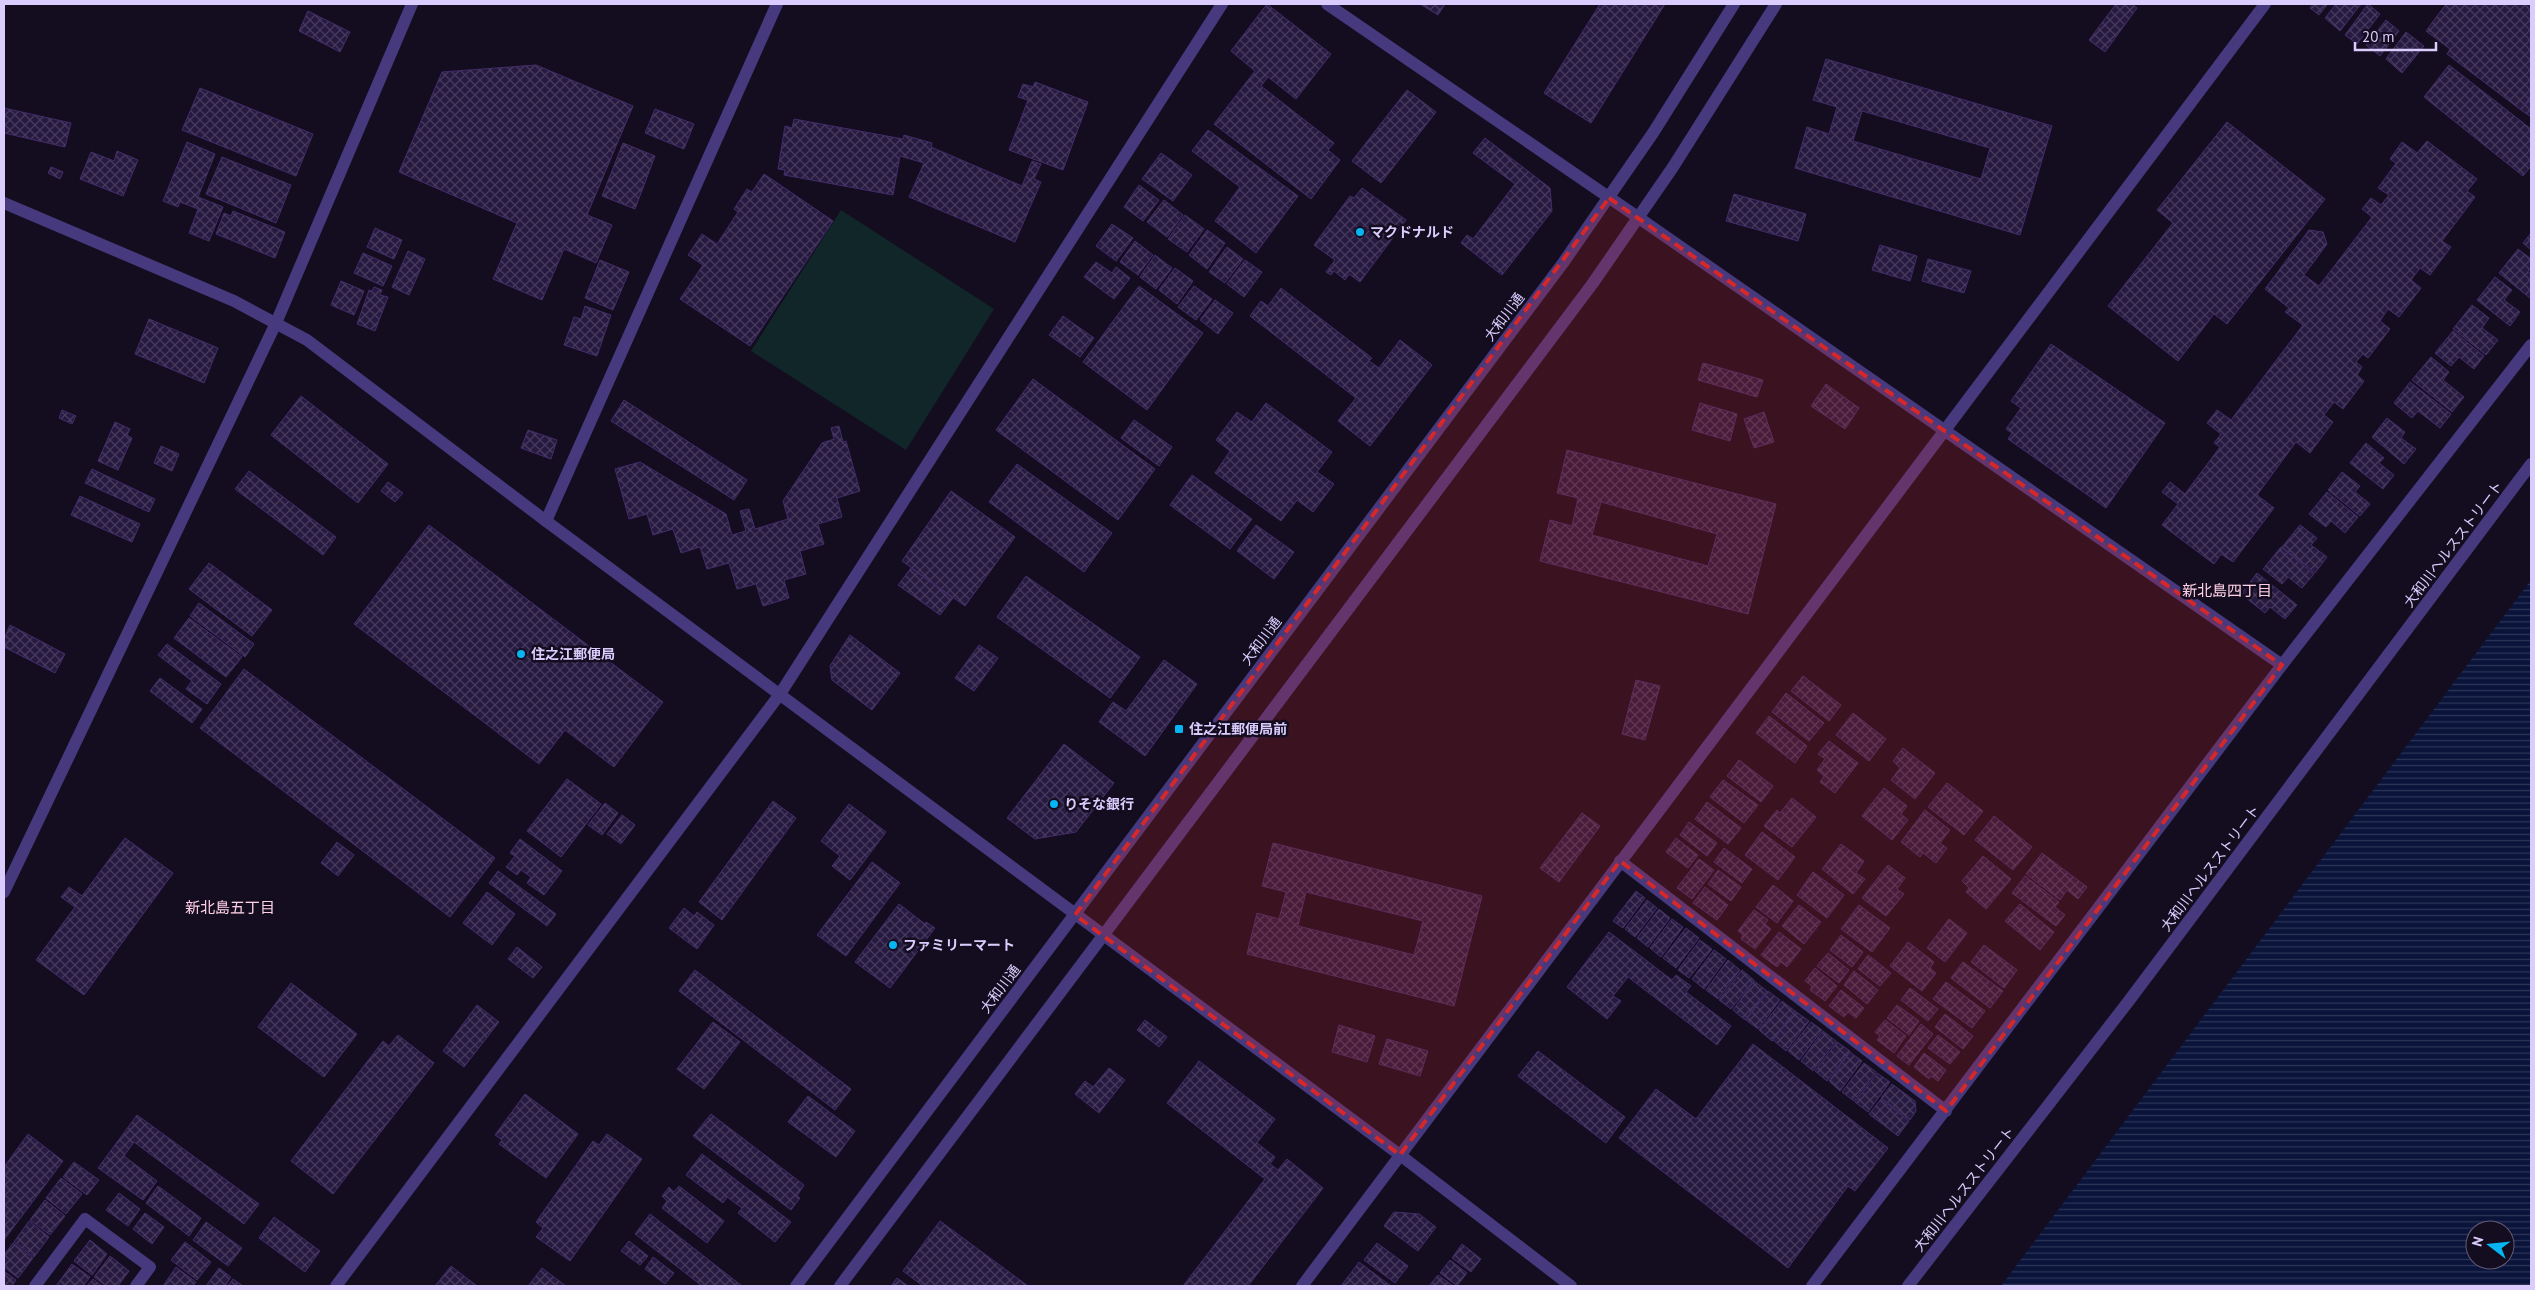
<svg xmlns="http://www.w3.org/2000/svg" width="2535" height="1290" viewBox="0 0 2535 1290" font-family="'PT Sans','Noto Sans JP',sans-serif">
	<style>
		.green { fill: #102629 }
		.water { fill: url(#water-rules); fill-rule: evenodd }
		.building { fill: url(#building-cross-hatch); stroke: #432c6b; fill-rule: evenodd }
		.lines { fill: none; stroke-linecap: round; stroke-linejoin: round }
		.pedestrian { stroke: #46397d; stroke-width: 12 }
		.minor { stroke: #46397d; stroke-width: 12 }
		.tertiary { stroke: #46397d; stroke-width: 12 }
		.marked { fill: #d62828; fill-opacity: 0.2; stroke: #d62828; stroke-width: 4; stroke-dasharray: 10 6; stroke-linejoin: round }
		.poi-dot { fill: #06b5f1; stroke: #130d1f; stroke-width: 2 }
		.labels { text-anchor: middle; dominant-baseline: central; stroke-width: 5; stroke-linejoin: round; paint-order: stroke }
		.poi-label { font-size: 14px; font-weight: bold; fill: #dacdfe; stroke: #130d1f; text-anchor: start }
		.street-label { font-size: 14px; fill: #dacdfe; stroke: #130d1f }
		.neighbourhood-label { font-size: 15px; fill: #fecfe5; stroke: #130d1f }
	</style>
	<defs>
		<pattern id="water-rules" width="6" height="5" patternUnits="userSpaceOnUse" patternTransform="scale(1.25)"><rect width="6" height="5" fill="#0a143b"/><path d="M0 2.5h6" fill="none" stroke="#2d3558"/></pattern>
		<pattern id="building-cross-hatch" width="8" height="8" patternUnits="userSpaceOnUse" patternTransform="scale(1.25)"><rect width="8" height="8" fill="#271a40"/><path d="M0 0l8 8M0 8l8-8" fill="none" stroke="#463a5d"/></pattern>
	</defs>
	<rect width="100%" height="100%" fill="#130d1f"/>
	<path class="green" d="M841,210L994,309L906,450L751,351Z"/>
	<path class="water" d="M2531,580V1286H2001ZM2475,1230H2505V1260H2475Z"/>
	<path class="building" d="M1267,4L1331,54L1296,99L1268,77L1261,86L1334,143L1328,150L1340,160L1311,199L1214,124L1255,71L1231,51Z
		M1420,4H1445L1438,15Z
		M1600,4H1665L1591,123L1544,93Z
		M2116,4H2132L2137,8L2105,52L2089,40Z
		M2313,4H2328L2319,15L2310,8Z
		M2336,4H2361L2340,31L2325,18Z
		M2368,4L2380,14L2357,44L2345,35Z
		M2446,4H2531V96L2521,110L2447,54L2450,49L2426,31Z
		M308,11L350,32L340,52L299,31Z
		M2386,20L2399,31L2380,56L2366,45Z
		M2406,32L2424,46L2402,73L2386,59Z
		M1826,59L2052,126L2020,235L1795,168L1807,127L1829,134L1837,107L1813,100ZM1862,111L1990,148L1981,179L1853,141Z
		M536,65L633,106L587,215L612,225L596,263L564,249L542,300L493,279L517,223L399,172L442,72Z
		M2449,65L2531,129V166L2523,176L2424,97Z
		M1035,82L1088,102L1063,170L1009,150L1028,100L1018,97L1023,84L1033,87Z
		M200,88L313,134L296,176L182,130Z
		M1407,90L1436,112L1381,183L1352,161Z
		M2531,96V117L2521,110Z
		M4,108L71,123L65,147L4,133Z
		M655,109L694,124L684,149L645,133Z
		M794,119L903,139L904,135L932,143L931,147L1022,186L1032,161L1041,164L1034,179L1041,182L1015,242L909,197L924,163L900,156L893,195L784,175L785,170L778,169L785,126L792,128Z
		M2227,122L2325,199L2227,324L2214,314L2178,361L2108,306L2173,223L2157,210Z
		M1208,130L1298,196L1256,253L1215,221L1240,187L1192,151Z
		M1485,138L1550,188L1552,211L1502,275L1461,243L1467,235L1473,239L1515,184L1473,153Z
		M2427,141L2477,179L2467,191L2475,197L2442,241L2451,247L2430,275L2420,268L2411,280L2421,288L2399,317L2388,309L2380,321L2390,329L2368,358L2363,354L2356,362L2362,367L2357,375L2364,381L2343,409L2334,402L2324,415L2333,422L2310,453L2296,442L2257,495L2274,508L2233,562L2221,554L2214,564L2162,525L2178,504L2162,492L2170,482L2185,494L2220,447L2214,443L2221,434L2207,423L2217,410L2231,420L2303,325L2285,312L2289,308L2265,289L2309,230L2323,232L2327,244L2304,275L2319,286L2372,217L2362,209L2371,198L2381,205L2389,195L2378,188L2396,163L2390,159L2402,142L2417,153Z
		M187,142L215,154L198,197L223,207L209,241L189,233L198,209L180,202L178,207L163,201Z
		M623,143L655,156L635,209L602,196Z
		M117,151L138,160L123,196L80,179L91,152L114,161Z
		M1161,153L1192,175L1173,201L1142,179Z
		M222,157L291,185L276,223L206,194Z
		M51,167L63,172L60,179L48,173Z
		M764,174L833,221L750,346L680,299L703,265L688,255L702,234L717,244L738,212L734,209L747,189L752,192Z
		M1139,185L1159,200L1143,221L1124,207Z
		M1362,188L1406,220L1360,282L1349,274L1345,280L1334,271L1331,275L1326,272L1335,260L1314,245L1350,196L1354,198Z
		M1734,194L1806,214L1798,241L1726,221Z
		M1164,200L1183,215L1167,237L1147,222Z
		M233,211L285,232L275,258L216,234L224,213L231,216Z
		M1185,215L1204,229L1187,252L1168,239Z
		M1112,224L1133,238L1116,261L1096,246Z
		M375,228L402,240L394,259L367,247Z
		M1207,230L1225,243L1207,269L1189,255Z
		M2531,233V250L2523,243Z
		M1135,241L1153,255L1138,275L1120,262Z
		M1880,245L1917,256L1910,281L1872,270Z
		M1227,247L1243,259L1225,283L1209,272Z
		M2518,249L2531,259V268L2528,272L2531,274V299L2499,273Z
		M408,251L425,259L409,295L392,287Z
		M363,253L392,266L383,286L354,273Z
		M1155,255L1172,268L1156,289L1140,277Z
		M1928,259L1971,271L1964,293L1922,281Z
		M600,260L629,272L613,310L585,298Z
		M1245,260L1262,272L1244,297L1227,284Z
		M1096,262L1112,273L1116,267L1130,278L1114,299L1084,277Z
		M1175,268L1193,281L1177,304L1159,290Z
		M2495,277L2512,290L2504,300L2520,312L2510,326L2477,300Z
		M341,281L364,291L354,315L331,305Z
		M1139,286L1203,333L1147,410L1083,362Z
		M1194,286L1212,299L1196,320L1178,307Z
		M374,287L382,290L380,295L388,297L375,331L357,324L369,290L372,291Z
		M1281,288L1372,358L1369,361L1379,368L1400,340L1432,365L1370,446L1338,421L1356,398L1250,316L1261,301L1268,306Z
		M1215,300L1233,313L1218,334L1200,320Z
		M2472,305L2489,318L2482,328L2498,340L2486,355L2453,329Z
		M585,306L611,315L597,356L564,345L574,317L581,319Z
		M1063,316L1094,338L1080,357L1049,335Z
		M149,319L218,348L204,383L135,354Z
		M2453,331L2484,356L2474,369L2459,357L2451,366L2435,353Z
		M2051,344L2165,423L2106,508L2008,439L2012,433L2006,429L2021,408L2011,401Z
		M2431,357L2449,372L2443,380L2464,397L2452,412L2412,380Z
		M1703,363L1763,380L1757,397L1698,380Z
		M1033,379L1155,469L1118,520L996,430Z
		M2410,382L2451,414L2440,428L2418,411L2412,418L2394,403Z
		M1826,384L1859,408L1845,429L1811,406Z
		M301,396L388,464L358,503L271,435Z
		M624,400L747,480L734,500L611,421Z
		M1266,403L1332,452L1317,472L1334,484L1313,512L1297,500L1281,521L1215,473L1230,451L1216,440L1237,412L1252,422Z
		M1700,403L1737,414L1730,441L1692,430Z
		M62,410L76,416L72,424L59,418Z
		M1764,412L1774,442L1754,448L1744,419Z
		M2387,418L2405,432L2401,438L2416,449L2404,464L2372,437Z
		M1134,420L1172,447L1159,466L1121,438Z
		M115,422L130,429L127,435L132,438L118,470L98,461Z
		M839,426L843,442L846,441L860,491L837,498L842,517L818,524L824,544L800,551L806,574L784,580L789,598L763,606L756,584L737,589L729,563L707,569L700,547L681,553L673,529L653,535L647,514L629,519L615,469L640,462L726,514L732,535L746,531L740,511L749,509L755,529L788,519L783,501L822,443L834,439L831,428Z
		M528,430L557,440L551,459L521,448Z
		M2366,443L2384,458L2379,463L2394,475L2383,489L2350,463Z
		M161,446L179,454L172,471L154,463Z
		M1567,450L1776,504L1748,614L1540,561L1550,520L1572,526L1578,498L1557,493ZM1601,502L1717,534L1708,566L1592,535Z
		M1017,464L1112,533L1084,572L989,502Z
		M92,469L155,499L149,512L85,483Z
		M249,471L336,537L323,555L235,489Z
		M2342,472L2360,486L2355,492L2370,504L2360,516L2328,490Z
		M1192,475L1252,519L1230,549L1170,505Z
		M388,482L403,493L395,502L381,491Z
		M951,491L1015,537L965,606L902,561Z
		M2327,492L2358,517L2345,533L2331,521L2326,527L2309,514Z
		M80,496L140,524L132,542L71,515Z
		M429,525L663,702L614,767L565,730L539,764L354,624Z
		M1256,525L1294,552L1274,579L1237,551Z
		M2300,525L2317,538L2311,545L2327,557L2315,573L2282,547Z
		M2281,547L2314,574L2302,588L2288,577L2282,584L2263,569Z
		M209,563L272,610L252,636L189,589Z
		M911,568L953,598L940,615L898,585Z
		M2257,573L2297,605L2285,619L2270,607L2265,613L2241,594Z
		M1026,576L1140,657L1110,698L997,617Z
		M199,603L254,644L245,657L190,616Z
		M189,618L242,657L226,677L174,638Z
		M10,625L65,654L55,673L4,647V639Z
		M850,635L900,673L872,710L832,680L830,666Z
		M167,644L221,684L207,704L186,689L192,681L158,655Z
		M979,645L998,658L974,691L955,678Z
		M1164,660L1197,684L1145,756L1099,722L1113,702L1126,711Z
		M244,669L495,858L450,917L200,728Z
		M1803,676L1841,705L1829,721L1791,691Z
		M160,678L202,709L192,723L150,691Z
		M1636,680L1660,686L1645,740L1622,734Z
		M1786,693L1824,723L1809,741L1772,712Z
		M1853,713L1886,739L1869,761L1836,735Z
		M1769,716L1807,746L1795,763L1756,733Z
		M1829,741L1858,763L1835,793L1820,782L1824,776L1817,770L1825,759L1818,754Z
		M1064,744L1114,783L1076,832L1035,839L1007,818Z
		M1903,748L1935,773L1915,799L1891,780L1900,768L1893,761Z
		M1739,760L1773,786L1761,802L1727,776Z
		M567,779L601,804L561,857L527,831Z
		M1723,780L1758,805L1744,823L1710,797Z
		M1947,783L1983,811L1964,835L1928,807Z
		M1884,788L1907,806L1901,814L1908,820L1892,840L1862,816Z
		M1792,798L1816,817L1792,847L1764,826L1777,810L1780,813Z
		M773,801L796,818L722,920L699,902Z
		M1707,802L1741,828L1728,844L1695,819Z
		M605,803L618,813L602,835L588,825Z
		M849,804L886,832L850,880L832,866L840,856L821,841Z
		M1925,810L1950,830L1940,843L1947,848L1936,863L1923,853L1920,857L1901,842Z
		M1582,813L1600,826L1559,882L1540,868Z
		M622,815L635,825L621,844L607,834Z
		M1994,816L2032,847L2013,870L1975,840Z
		M1689,822L1717,843L1707,856L1680,835Z
		M1762,832L1795,857L1778,880L1745,855Z
		M125,838L173,873L84,995L36,960L75,907L61,897L69,887L82,896Z
		M1676,838L1698,855L1688,868L1666,852Z
		M520,839L562,871L544,895L527,883L531,877L521,870L517,875L506,867L515,856L510,853Z
		M337,842L354,855L338,876L321,863Z
		M1273,843L1482,896L1454,1006L1247,954L1257,913L1279,919L1286,892L1262,886ZM1306,892L1423,921L1414,955L1298,926Z
		M1841,844L1864,861L1856,873L1865,879L1853,894L1822,869Z
		M1724,848L1752,869L1742,883L1714,862Z
		M2042,853L2087,887L2078,899L2067,890L2060,900L2026,874Z
		M1983,856L2011,879L1986,909L1966,892L1969,888L1962,881Z
		M1699,859L1714,870L1692,899L1677,888Z
		M872,862L900,883L846,956L817,935Z
		M1888,865L1905,878L1897,889L1904,894L1886,916L1862,898Z
		M1718,870L1741,887L1731,901L1708,884Z
		M498,871L556,914L547,926L489,883Z
		M1813,872L1844,895L1827,918L1797,895Z
		M2025,876L2059,902L2055,907L2065,915L2056,926L2012,893Z
		M1773,885L1793,901L1777,923L1756,907Z
		M1705,887L1728,905L1717,920L1693,903Z
		M1636,891L1645,898L1623,928L1613,921Z
		M487,892L515,914L492,945L463,923Z
		M1647,900L1657,908L1635,937L1625,929Z
		M899,904L925,924L926,922L935,928L890,988L855,962Z
		M2020,904L2054,932L2040,950L2005,921Z
		M1799,905L1821,922L1804,944L1782,926Z
		M1859,905L1890,928L1872,952L1841,929Z
		M684,908L694,916L697,912L714,925L697,949L669,928Z
		M1659,909L1670,918L1648,947L1637,938Z
		M1754,910L1768,920L1765,924L1771,929L1755,949L1741,939L1743,935L1738,931Z
		M1672,919L1683,927L1661,957L1650,948Z
		M1949,919L1967,933L1945,962L1927,948Z
		M1686,928L1699,938L1676,968L1663,958Z
		M1609,932L1672,980L1676,975L1691,986L1686,992L1731,1026L1717,1045L1628,977L1613,996L1621,1001L1607,1019L1567,987Z
		M1779,932L1801,949L1787,967L1781,962L1777,967L1761,955Z
		M1841,935L1863,952L1852,967L1830,950Z
		M1700,940L1712,949L1689,978L1678,970Z
		M1908,942L1934,962L1930,968L1936,973L1922,991L1890,966Z
		M1984,945L2017,970L2004,988L1971,962Z
		M517,947L542,967L533,978L508,959Z
		M1714,950L1726,959L1704,989L1692,979Z
		M1828,953L1849,970L1839,983L1817,966Z
		M1868,955L1891,973L1880,986L1858,969Z
		M1728,960L1740,970L1718,999L1706,990Z
		M1963,962L2003,991L1990,1008L1951,978Z
		M1815,968L1837,986L1825,1001L1810,990L1812,986L1805,981Z
		M695,970L851,1089L835,1110L679,991Z
		M1742,970L1754,980L1731,1009L1719,1000Z
		M1854,971L1878,990L1867,1004L1844,985Z
		M1754,981L1767,991L1745,1020L1733,1010Z
		M1946,982L1985,1011L1972,1028L1933,999Z
		M291,983L357,1034L324,1077L258,1027Z
		M1910,988L1938,1009L1928,1021L1901,1000Z
		M1841,990L1864,1008L1856,1018L1848,1012L1844,1017L1829,1006Z
		M1768,991L1780,1000L1758,1029L1746,1020Z
		M1782,1001L1795,1011L1772,1041L1759,1030Z
		M477,1005L499,1022L464,1067L443,1051Z
		M1897,1005L1919,1021L1909,1035L1887,1018Z
		M1795,1011L1809,1021L1786,1051L1773,1040Z
		M1945,1014L1973,1036L1963,1049L1935,1027Z
		M1145,1020L1167,1037L1159,1047L1137,1030Z
		M1885,1020L1906,1036L1894,1053L1877,1040L1880,1036L1875,1032Z
		M713,1022L740,1042L704,1089L677,1069Z
		M1811,1022L1822,1030L1799,1060L1788,1051Z
		M1921,1024L1933,1034L1909,1065L1897,1056Z
		M1339,1025L1375,1036L1367,1062L1332,1052Z
		M1823,1031L1836,1041L1813,1071L1801,1061Z
		M398,1035L434,1063L333,1194L291,1161L383,1041L389,1046Z
		M1938,1035L1960,1052L1950,1064L1928,1048Z
		M1387,1039L1428,1051L1420,1076L1379,1064Z
		M1837,1042L1850,1051L1827,1081L1815,1071Z
		M1753,1044L1888,1148L1855,1191L1848,1186L1788,1268L1619,1138L1656,1089L1696,1119Z
		M1538,1051L1625,1117L1606,1143L1518,1076Z
		M1850,1052L1862,1061L1840,1091L1829,1081Z
		M1924,1053L1946,1070L1938,1081L1931,1076L1929,1079L1914,1067Z
		M1199,1061L1275,1119L1257,1143L1275,1157L1270,1164L1278,1170L1287,1159L1323,1188L1248,1286H1183L1265,1179L1167,1103Z
		M1864,1063L1876,1072L1854,1101L1842,1092Z
		M1109,1068L1125,1080L1099,1113L1075,1094L1085,1081L1093,1087Z
		M1877,1073L1890,1082L1868,1112L1855,1102Z
		M1892,1084L1915,1101L1916,1111L1910,1120L1881,1098Z
		M525,1094L578,1134L546,1178L499,1144L502,1140L495,1135Z
		M808,1096L855,1131L836,1157L788,1122Z
		M1881,1099L1909,1121L1898,1136L1869,1114Z
		M711,1114L804,1185L797,1196L800,1198L791,1210L693,1136Z
		M137,1115L259,1204L244,1224L134,1142L124,1156L157,1181L143,1200L98,1168Z
		M28,1134L63,1161L4,1240V1167Z
		M607,1134L642,1159L570,1261L536,1237L543,1228L536,1222L593,1141L599,1145Z
		M702,1154L791,1222L775,1242L738,1213L742,1208L727,1197L723,1203L686,1175Z
		M74,1162L99,1180L87,1195L63,1177Z
		M61,1178L82,1194L66,1214L46,1198Z
		M158,1186L201,1218L189,1236L146,1203Z
		M679,1186L724,1221L707,1243L662,1208L667,1201L662,1196L669,1187L674,1192Z
		M119,1193L140,1209L128,1226L106,1210Z
		M45,1200L65,1216L50,1235L30,1220Z
		M1394,1212L1419,1214L1436,1227L1418,1251L1384,1226Z
		M145,1213L164,1227L152,1244L133,1229Z
		M650,1214L742,1286H702L635,1234Z
		M274,1217L320,1251L305,1272L259,1238Z
		M29,1221L49,1237L34,1257L14,1242Z
		M940,1221L1028,1286H923L903,1271Z
		M206,1222L242,1248L228,1266L193,1240Z
		M90,1240L107,1254L92,1275L74,1261Z
		M629,1241L648,1256L640,1265L621,1251Z
		M185,1242L211,1262L197,1280L171,1260Z
		M13,1243L33,1258L18,1278L4,1267V1255Z
		M1377,1243L1408,1266L1395,1283L1364,1260Z
		M1462,1244L1481,1259L1471,1272L1452,1258Z
		M110,1256L129,1271L118,1286H106L94,1277Z
		M653,1257L674,1273L665,1284L645,1269Z
		M1450,1260L1467,1273L1457,1286L1440,1273Z
		M1359,1262L1391,1286H1341Z
		M72,1264L90,1277L83,1286H56Z
		M451,1266L477,1286H435Z
		M176,1267L196,1282L193,1286H163Z
		M219,1268L231,1277L225,1286H206Z
		M542,1268L566,1286H528Z
		M4,1271L16,1280L12,1286H4Z
		M1438,1275L1453,1286H1429Z
		M897,1278L908,1286H891Z
		M93,1279L102,1286H87Z
		M233,1279L243,1286H228Z"/>
	<g class="lines">
		<path class="pedestrian" d="M1908,1286L2128,1002L2531,464"/>
		<path class="minor" d="M1327,4L1639,218
			M546,521L777,4
			M780,694L1222,4
			M1620,861L1946,1111
			M4,892L276,323L412,4
			M35,1286L85,1219L150,1267L136,1286
			M1812,1286L2282,665L2531,345"/>
		<path class="tertiary" d="M4,203L234,301L307,340L546,521L1400,1155L1571,1286
			M1639,218L2282,665
			M336,1286L780,694
			M796,1286L1563,263L1653,133L1734,4
			M840,1286L1593,283L1673,167L1776,4
			M1302,1286L2265,4"/>
	</g>
	<path class="marked" d="M1609,198L2282,665L1946,1111L1620,861L1400,1155L1075,915Z"/>
	<g class="poi-dot">
		<circle cx="1360" cy="232" r="5"/>
		<circle cx="521" cy="654" r="5"/>
		<rect x="1174" y="724" width="10" height="10" rx="2.5"/>
		<circle cx="1054" cy="804" r="5"/>
		<circle cx="893" cy="945" r="5"/>
	</g>
	<g class="labels">
		<g class="poi-label">
			<text x="1370" y="232">マクドナルド</text>
			<text x="531" y="654">住之江郵便局</text>
			<text x="1189" y="729">住之江郵便局前</text>
			<text x="1064" y="804">りそな銀行</text>
			<text x="903" y="945">ファミリーマート</text>
		</g>
		<g class="street-label">
			<text transform="translate(1504 317) rotate(-53)">大和川通</text>
			<text transform="translate(2453 544) rotate(-53)">大和川ヘルスストリート</text>
			<text transform="translate(1261 641) rotate(-53)">大和川通</text>
			<text transform="translate(2210 868) rotate(-53)">大和川ヘルスストリート</text>
			<text transform="translate(1000 989) rotate(-53)">大和川通</text>
			<text transform="translate(1964 1189) rotate(-52)">大和川ヘルスストリート</text>
		</g>
		<g class="neighbourhood-label">
			<text x="2227" y="590">新北島四丁目</text>
			<text x="230" y="907">新北島五丁目</text>
		</g>
	</g>
	<rect width="2535" height="1290" fill="none" stroke="#dacdfe" stroke-width="10"/>
	<g transform="translate(2490 1245) rotate(286)"><circle r="24" fill="#130d1f" stroke="#635a78"/>
	<path d="M0-4L9 19L0 12L-9 19Z" fill="#06b5f1"/>
	<text y="-8" font-size="14" font-weight="bold" text-anchor="middle" fill="#dacdfe">N</text>
	</g>
	<path d="M2355 42v8h81v-8" fill="none" stroke="#dacdfe" stroke-width="2.5"/>
	<text x="2362" y="42" font-size="15" fill="#dacdfe" stroke="#130d1f" stroke-width="4" paint-order="stroke">20 m</text>
</svg>
